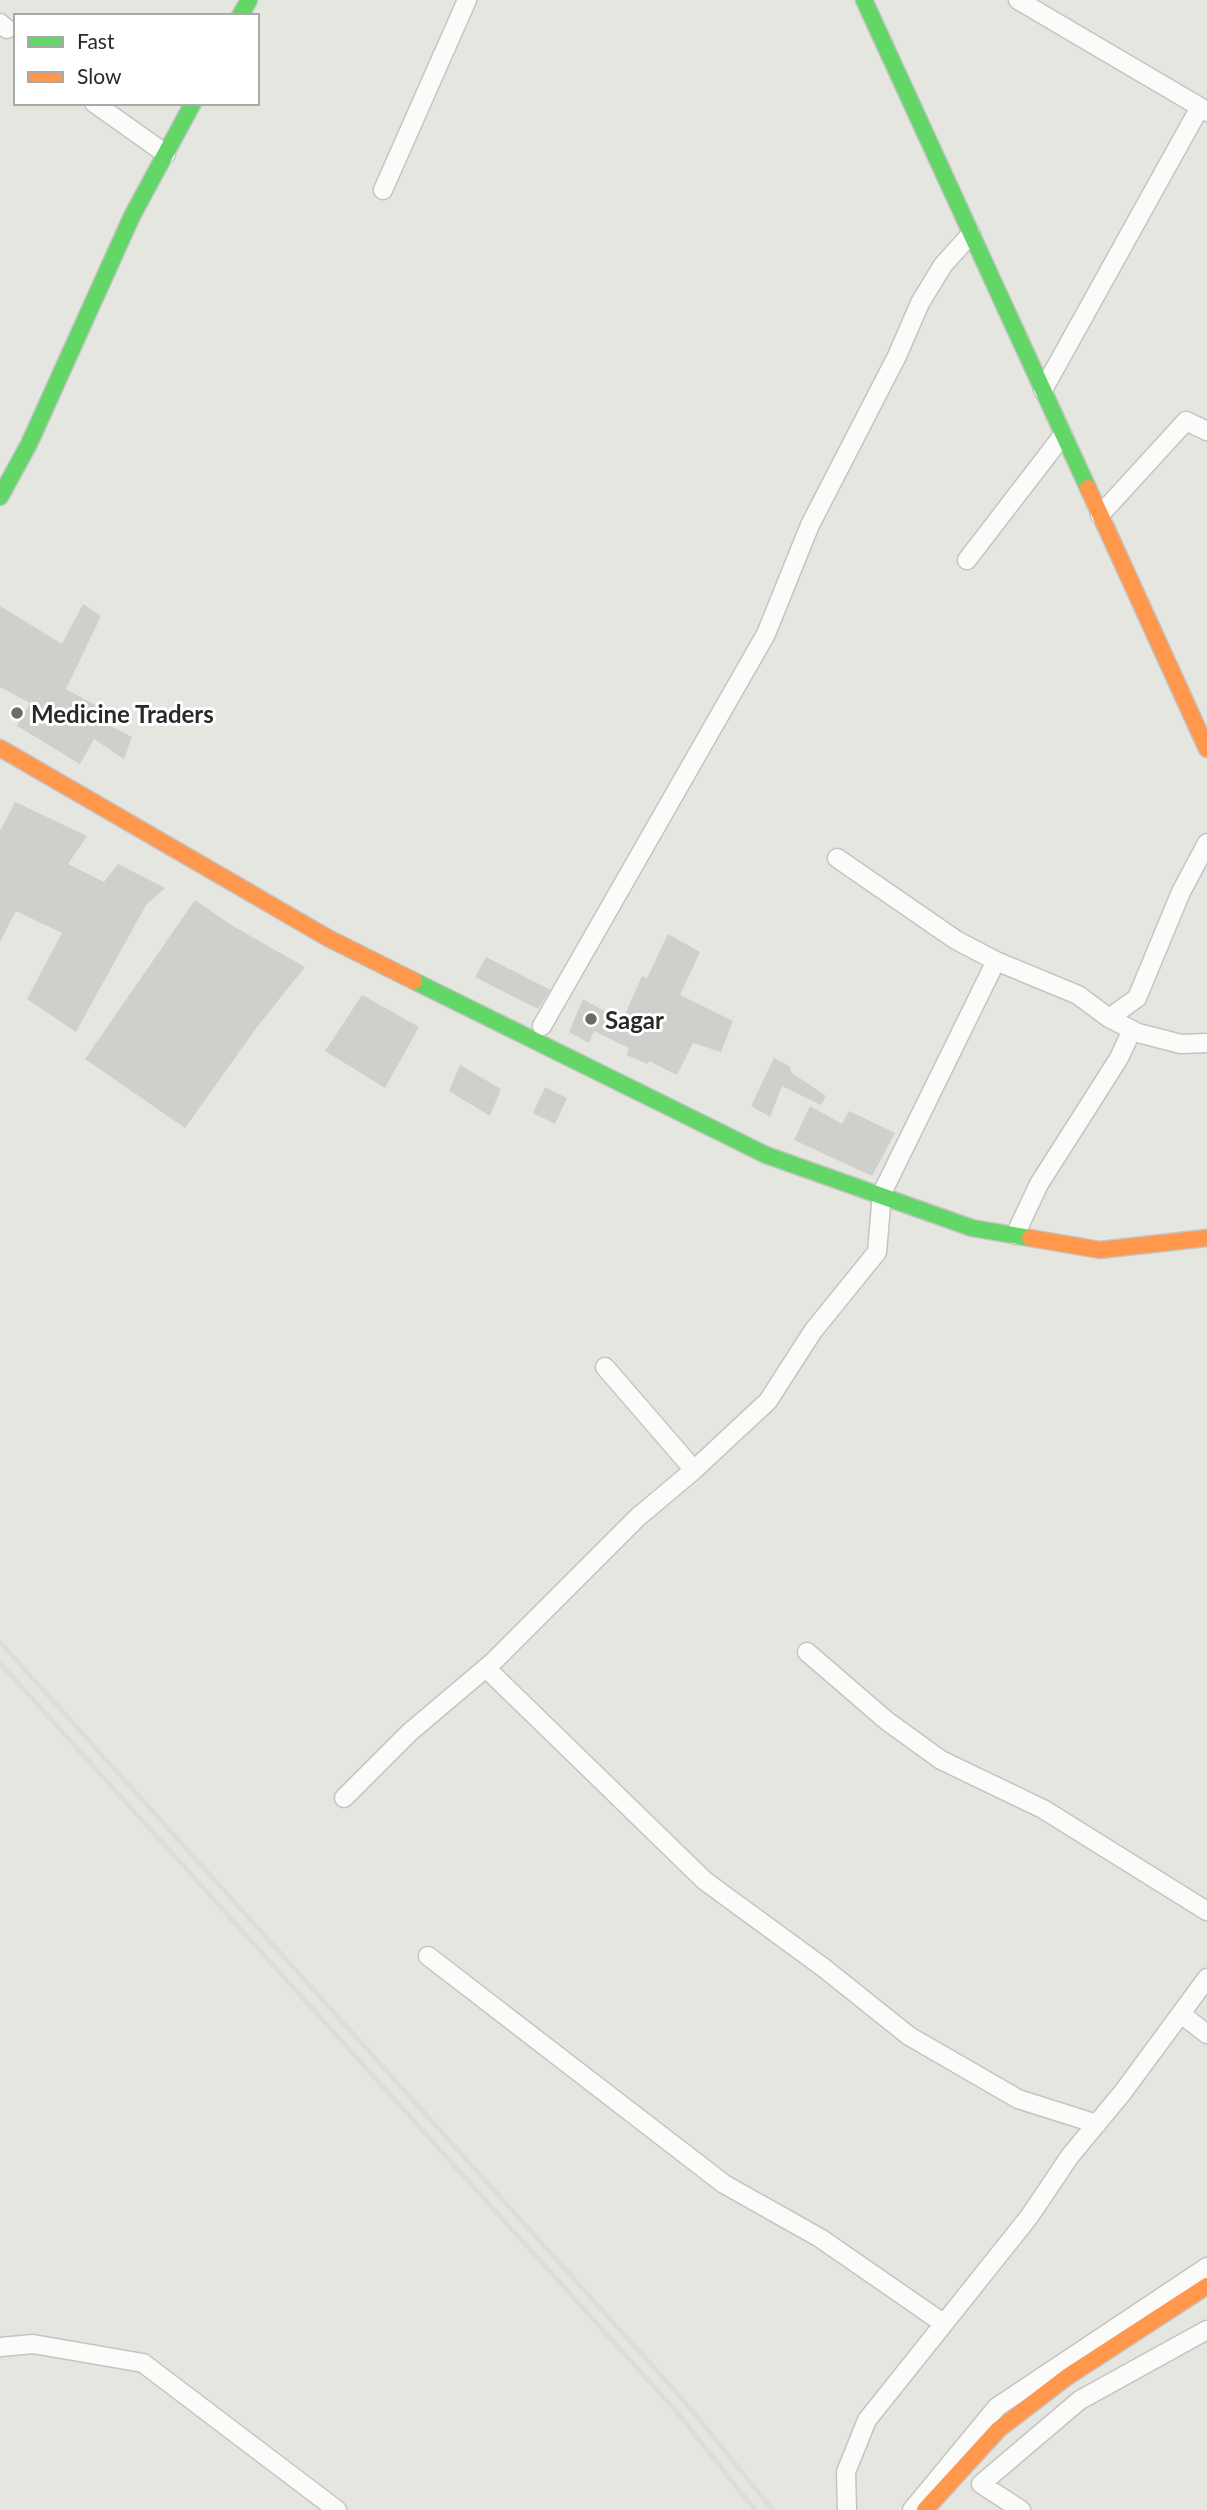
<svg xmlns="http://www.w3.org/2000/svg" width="1207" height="2510" viewBox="0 0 1207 2510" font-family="Lato,sans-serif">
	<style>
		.building { fill: #cfcfcb }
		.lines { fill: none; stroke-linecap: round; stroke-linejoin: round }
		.street-casing { stroke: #c5c4c5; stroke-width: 21 }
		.fast-casing { stroke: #c5c4c5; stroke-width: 19 }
		.slow-casing { stroke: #c5c4c5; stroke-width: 19 }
		.street { stroke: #fbfbfa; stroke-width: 18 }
		.fast { stroke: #63d668; stroke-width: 16 }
		.slow { stroke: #ff974d; stroke-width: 16 }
		.rail { stroke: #deddde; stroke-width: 5 }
		.poi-dot { fill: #6b6b69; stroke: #fff; stroke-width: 2.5 }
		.labels { text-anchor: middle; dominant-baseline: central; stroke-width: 6; stroke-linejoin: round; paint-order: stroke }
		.poi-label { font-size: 24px; font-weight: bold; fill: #292929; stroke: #fff; text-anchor: start }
	</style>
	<rect width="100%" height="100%" fill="#e6e6e0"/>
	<path class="building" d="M83,604L101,616L66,689L108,712L103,722L132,737L124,759L94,739L80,764L17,726L30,703L0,687V606L62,644Z
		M15,802L87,836L68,864L104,882L118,864L165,888L146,905L76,1032L27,999L62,933L16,911L0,942V831Z
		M195,900L231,925L305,967L257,1027L185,1128L85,1059Z
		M668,934L700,952L680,995L733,1021L721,1052L693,1043L677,1075L649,1061L648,1064L626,1055L629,1048L594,1031L589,1043L569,1032L583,999L622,1021L642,976L647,978Z
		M486,957L550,990L538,1009L475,977Z
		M362,995L419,1027L385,1088L325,1051Z
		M774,1058L789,1066L792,1073L826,1096L821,1105L782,1086L770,1117L751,1106Z
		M460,1065L501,1089L490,1116L449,1091Z
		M545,1087L567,1098L555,1124L533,1113Z
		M810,1106L842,1124L849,1111L895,1133L872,1176L794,1140Z"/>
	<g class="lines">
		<g class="street-casing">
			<path id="street" d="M1018,0L1200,107
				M0,23L7,29
				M94,103L166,154
				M383,190L467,0
				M1043,390L1200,107L1207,112
				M1100,515L1186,421L1207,431
				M967,560L1063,435
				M837,858L956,940L996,961L1078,995L1109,1018L1138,1033L1181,1044L1207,1043
				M1109,1018L1137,998L1181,892L1207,843
				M542,1026L766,634L810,525L897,356L920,303L943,265L971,234
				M1015,1235L1039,1184L1119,1058L1132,1030
				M605,1367L694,1470
				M807,1652L887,1721L941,1760L1043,1809L1207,1911
				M486,1668L705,1881L824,1968L909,2036L1018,2099L1097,2124
				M344,1798L410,1732L494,1661L638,1517L694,1470L768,1401L813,1331L877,1252L882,1193L996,961
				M428,1956L724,2184L820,2238L943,2323
				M1181,2014L1207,2034
				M0,2347L33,2344L143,2363L337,2510
				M847,2510L846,2472L867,2420L1029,2217L1070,2156L1123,2092L1207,1978
				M912,2510L997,2407L1207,2267
				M1021,2510L981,2484L1080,2400L1207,2330"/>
		</g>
		<g class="fast-casing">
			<path id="fast" d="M864,0L1088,488
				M240,16L249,0
				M0,497L29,444L132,216L193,103
				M414,981L766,1155L972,1228L1030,1238"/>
		</g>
		<g class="slow-casing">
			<path id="slow" d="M1088,488L1207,749
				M0,748L328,938L414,981
				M1030,1238L1100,1250L1207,1238
				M925,2510L999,2429L1067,2377L1207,2286"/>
		</g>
		<use href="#street" class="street"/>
		<use href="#fast" class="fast"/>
		<use href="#slow" class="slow"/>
		<path class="rail" d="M0,1642L684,2401L773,2510
			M0,1663L676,2411L755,2510"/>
	</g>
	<g class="poi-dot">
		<circle cx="17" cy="713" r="7"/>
		<circle cx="591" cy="1019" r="7"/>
	</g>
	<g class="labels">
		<g class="poi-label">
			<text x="31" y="713">Medicine Traders</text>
			<text x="605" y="1019">Sagar</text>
		</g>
	</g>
	<rect x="14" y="14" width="245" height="91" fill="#ffffff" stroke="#a9a9a9" stroke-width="2"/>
	<rect x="28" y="37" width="35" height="10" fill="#63d668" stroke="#a9a9a9" stroke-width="2"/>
	<text x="77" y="49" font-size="21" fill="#292929">Fast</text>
	<rect x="28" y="72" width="35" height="10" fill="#ff974d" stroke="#a9a9a9" stroke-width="2"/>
	<text x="77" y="84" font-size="21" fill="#292929">Slow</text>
</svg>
